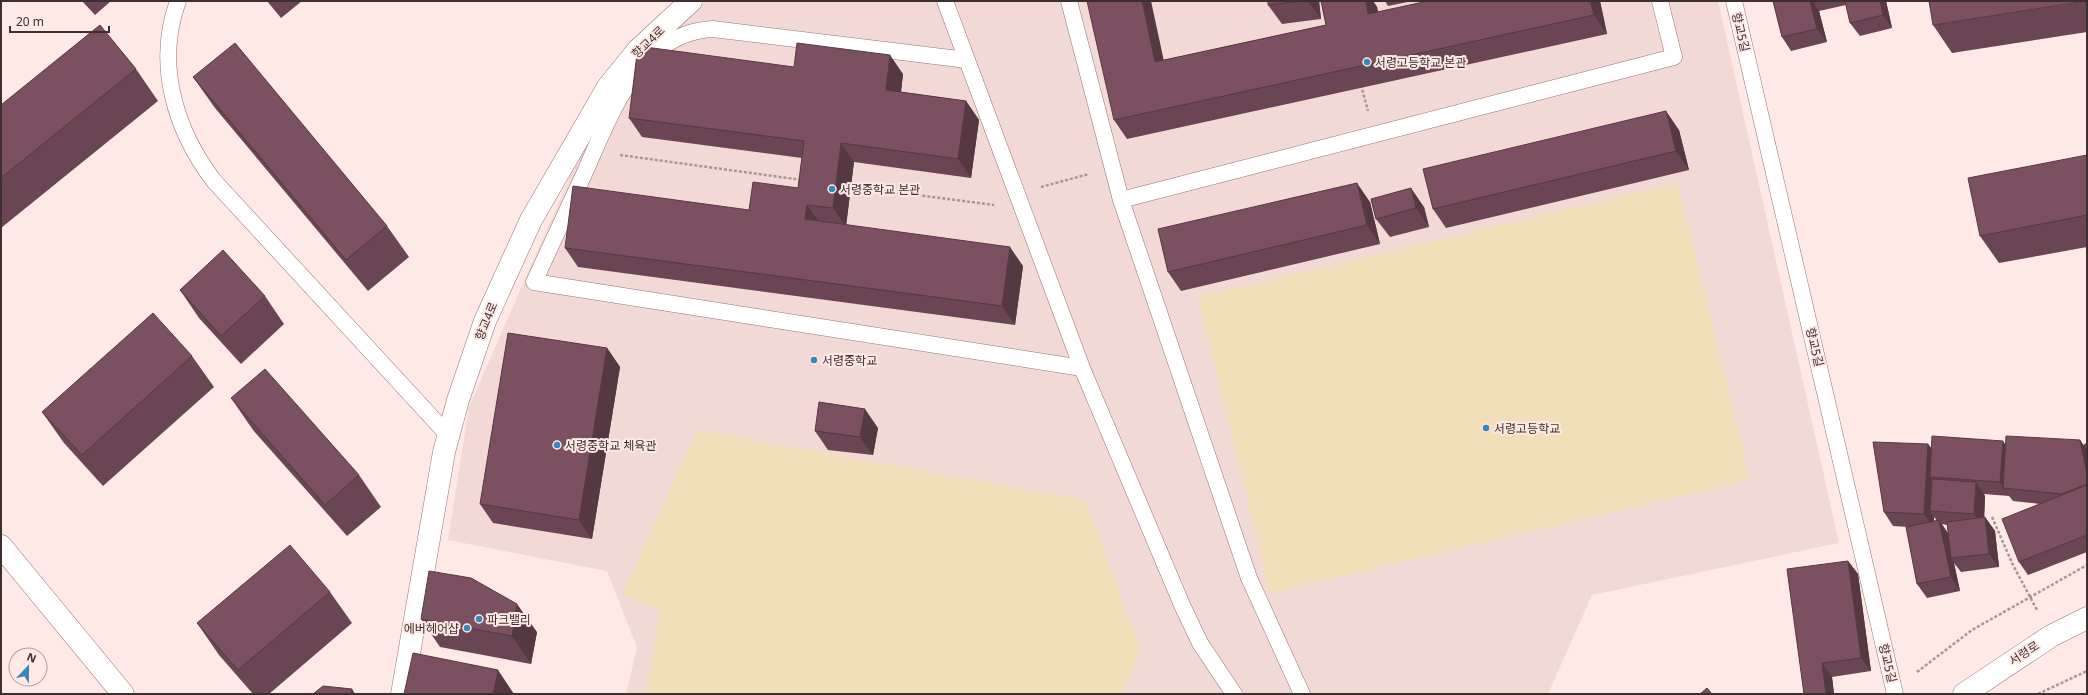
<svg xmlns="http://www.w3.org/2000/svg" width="2088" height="695" viewBox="0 0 2088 695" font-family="'Noto Sans','Noto Sans KR',sans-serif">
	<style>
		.built { fill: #f3d9d6 }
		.green { fill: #f2dfba }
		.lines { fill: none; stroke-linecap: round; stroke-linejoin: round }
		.service-casing { stroke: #947471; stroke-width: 17 }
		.minor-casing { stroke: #947471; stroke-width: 23 }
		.tertiary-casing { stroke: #947471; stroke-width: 23 }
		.path { stroke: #a79693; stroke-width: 2.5; stroke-dasharray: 3 2; stroke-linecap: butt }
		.service { stroke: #fff; stroke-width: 16 }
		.minor { stroke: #fff; stroke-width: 22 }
		.tertiary { stroke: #fff; stroke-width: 22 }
		.wall { fill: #6a4553; fill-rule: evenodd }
		.shaded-wall { fill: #563843 }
		.building { fill: #7b5060; stroke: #563843 }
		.poi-dot { fill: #3788b9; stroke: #fee9e6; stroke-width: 1.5 }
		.labels { text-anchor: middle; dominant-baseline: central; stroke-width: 4; stroke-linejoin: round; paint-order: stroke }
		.street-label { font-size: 12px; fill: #3c2f2d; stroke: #fee9e6 }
		.poi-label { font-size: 12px; fill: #3c2f2d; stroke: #fee9e6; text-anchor: start }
	</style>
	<rect width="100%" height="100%" fill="#fee9e6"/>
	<path class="built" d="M706,1H1718L1839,543L1592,595L1548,694H626L637,648L607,571L448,540L469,407L594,122L639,60Z"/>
	<path class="green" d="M1678,183L1750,480L1270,593L1198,297Z
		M697,430L1085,500L1141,651L1122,694H645L661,609L622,595Z"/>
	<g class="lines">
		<g class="service-casing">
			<path id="service" d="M178,1C155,64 175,130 214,181L448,435
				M945,1L967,60
				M1069,1L1121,200L1249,578L1302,694
				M1734,1L1895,694
				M713,29L967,60L1082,368L534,282C551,245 568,208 585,172C604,129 622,79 660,49C676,36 693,30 713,29Z
				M1121,200L1674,57L1660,1
				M1082,368L1182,605L1200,643L1234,694"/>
		</g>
		<g class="minor-casing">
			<path id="minor" d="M1,546L123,694
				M402,694L444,452L458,400L485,321L531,220L608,87L638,50L691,1"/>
		</g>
		<g class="tertiary-casing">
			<path id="tertiary" d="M1964,694L2051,636L2087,618"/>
		</g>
		<path class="path" d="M1361,85L1368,111
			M620,155L802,180
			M848,186L994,205
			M1041,187L1089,174
			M1992,517L2013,565L2037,610
			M1917,672L1972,630L2087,565
			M2038,694L2087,671"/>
		<use href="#service" class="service"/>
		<use href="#minor" class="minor"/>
		<use href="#tertiary" class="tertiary"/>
	</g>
	<path class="wall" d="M82,1H111L95,15Z
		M267,1H302L281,18Z
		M1268,1H1319L1321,19L1282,24L1268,5Z
		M1321,1H1373L1377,7L1378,12L1600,1L1607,34L1127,139L1114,120L1164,60L1326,25Z
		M1385,1H1413L1388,6Z
		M1773,1H1886L1892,28L1860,36L1850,23L1846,5L1819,11L1827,42L1791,51L1782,37Z
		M2087,1V32L1952,53L1933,25Z
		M794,67L903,74L901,92L966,101L979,120L971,178L854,162L846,225L1023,266L1015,325L578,267L565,248L749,210L798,188L802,158L642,137L629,118Z
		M136,69L158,101L1,228V105Z
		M193,77L387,226L409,257L368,291L215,108Z
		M1679,130L1689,170L1446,228L1433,209Z
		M2087,155V247L1999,263L1980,236Z
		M1371,199L1424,207L1429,227L1390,237L1376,219Z
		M1370,202L1380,244L1181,291L1168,272Z
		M180,290L265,296L284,324L241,364L199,318Z
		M607,348L620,367L592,539L493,523L480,504Z
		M192,356L214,387L103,486L64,443L42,412Z
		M231,398L359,475L381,507L347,536L253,430Z
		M878,428L873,455L828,450L815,431Z
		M2080,440L2084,446L2087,443V552L2028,575L2019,562L2040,504L2013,501L2009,496L1984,494L1985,496L1984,517H1985L1995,531L1999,567L1961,572L1954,563L1960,591L1927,598L1917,584L1908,527L1893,526L1884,512L1928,444L1932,449ZM1934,517L1937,521H1934ZM1942,524L1947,525L1948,533Z
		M1848,561L1858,574L1871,671L1832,677L1834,694H1804Z
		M330,592L352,623L269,694H253L219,655L197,623Z
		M421,619L537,632L531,664L440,647Z"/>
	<path class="shaded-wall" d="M1142,1H1151L1168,80L1155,62Z
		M1308,1H1319L1321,19Z
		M1366,1H1373L1377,7L1382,33L1368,14Z
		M1590,1H1600L1607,34L1594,15Z
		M1810,1H1812L1819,11L1827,42L1817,29Z
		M1880,1H1886L1892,28L1883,15Z
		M890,55L903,74L899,109L886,90Z
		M966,101L979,120L971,178L958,159Z
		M1666,111L1679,130L1689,170L1676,151Z
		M841,143L854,162L846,227L833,208Z
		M1357,183L1370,202L1380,244L1367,225Z
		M1411,188L1424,207L1429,227L1416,208Z
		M807,205L820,223L805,219Z
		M1010,247L1023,266L1015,325L1002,306Z
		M607,348L620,367L592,539L579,520Z
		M865,409L878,428L873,455L860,437Z
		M2080,440L2087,450V474Z
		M2003,441L2012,455L2003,488L2009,496L2000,482Z
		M1928,444L1938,458L1930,477L1936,486L1930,511L1934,517V528L1924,514Z
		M1976,482L1985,496L1984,527L1974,514Z
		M1985,517L1995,531L1999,567L1989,554Z
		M1939,520L1948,534L1951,558L1954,563L1960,591L1951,577Z
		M1848,561L1858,574L1871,671L1861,658Z
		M517,604L537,632L531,664L512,636Z
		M1822,663L1832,677L1834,694H1826Z
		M498,670L514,694H493Z
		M352,689L355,694H351Z"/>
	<path class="building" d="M1087,1H1142L1155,62L1326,25L1321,1H1366L1368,14L1428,1H1590L1594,15L1114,120Z
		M1268,1H1301L1268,5Z
		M1773,1H1810L1817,29L1782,37Z
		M1845,1H1880L1883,15L1850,23Z
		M1929,1H2086L1933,25Z
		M100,25L136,69L1,178V105Z
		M235,43L387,226L346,260L193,77Z
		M797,43L890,55L886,90L966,101L958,159L841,143L833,208L807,205L805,219L1010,247L1002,306L565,248L573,186L749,210L753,182L798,188L804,141L629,118L638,46L794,67Z
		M1666,111L1676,151L1433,209L1423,169Z
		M2087,155V215L1980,236L1968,178Z
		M1357,183L1367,225L1168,272L1158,229Z
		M1411,188L1416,208L1376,219L1371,199Z
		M223,250L265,296L221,336L180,290Z
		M153,313L192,356L82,455L42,412Z
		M508,333L607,348L579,520L480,504Z
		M265,369L359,475L325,505L231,398Z
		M819,402L865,409L860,437L815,431Z
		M1932,436L2003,441L2000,482L1930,477Z
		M2006,436L2080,440L2087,474V484L2061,494L2003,488Z
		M1873,442L1928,444L1924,514L1884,512Z
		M2087,443V454L2084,445Z
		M1932,479L1976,482L1974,514L1930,511Z
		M2087,485V535L2019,562L2002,519Z
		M1985,517L1989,554L1951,558L1947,522Z
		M1939,520L1951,577L1917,584L1906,527Z
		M290,545L330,592L238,670L197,623Z
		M1848,561L1861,658L1822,663L1826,694H1804L1787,569Z
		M429,571L471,578L517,604L512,636L421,619Z
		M413,653L498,670L493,694H404Z
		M323,686L352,689L351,694H313Z
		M1707,688L1712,694H1700Z"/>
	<g class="poi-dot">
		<circle cx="1367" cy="62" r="4"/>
		<circle cx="832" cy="189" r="4"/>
		<circle cx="814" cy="360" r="4"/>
		<circle cx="1486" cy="428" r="4"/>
		<circle cx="557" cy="445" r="4"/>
		<circle cx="479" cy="619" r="4"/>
		<circle cx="467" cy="628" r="4"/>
	</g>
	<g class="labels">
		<g class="street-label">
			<text transform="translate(1741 32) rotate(77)">향교5길</text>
			<text transform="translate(648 42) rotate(-44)">향교4로</text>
			<text transform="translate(486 321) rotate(-68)">향교4로</text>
			<text transform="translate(1815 347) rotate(77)">향교5길</text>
			<text transform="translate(2024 653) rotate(-33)">서령로</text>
			<text transform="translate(1888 663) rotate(77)">향교5길</text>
		</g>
		<g class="poi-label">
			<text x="1375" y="62">서령고등학교 본관</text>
			<text x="840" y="189">서령중학교 본관</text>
			<text x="822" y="360">서령중학교</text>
			<text x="1494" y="428">서령고등학교</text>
			<text x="565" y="445">서령중학교 체육관</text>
			<text x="487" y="619">파크밸리</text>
			<text x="459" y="628" text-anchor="end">에버헤어샵</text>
		</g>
	</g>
	<rect width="2088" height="695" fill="none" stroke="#3c2f2d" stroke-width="4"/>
	<g transform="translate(28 667) rotate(22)"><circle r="19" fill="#fee9e6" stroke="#b09f9c"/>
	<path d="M0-3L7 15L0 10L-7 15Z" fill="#3788b9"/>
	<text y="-6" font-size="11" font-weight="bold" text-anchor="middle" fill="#3c2f2d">N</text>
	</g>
	<path d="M10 26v6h99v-6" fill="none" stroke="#3c2f2d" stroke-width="2"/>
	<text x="16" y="26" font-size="12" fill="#3c2f2d" stroke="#fee9e6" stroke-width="3" paint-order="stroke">20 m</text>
</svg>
